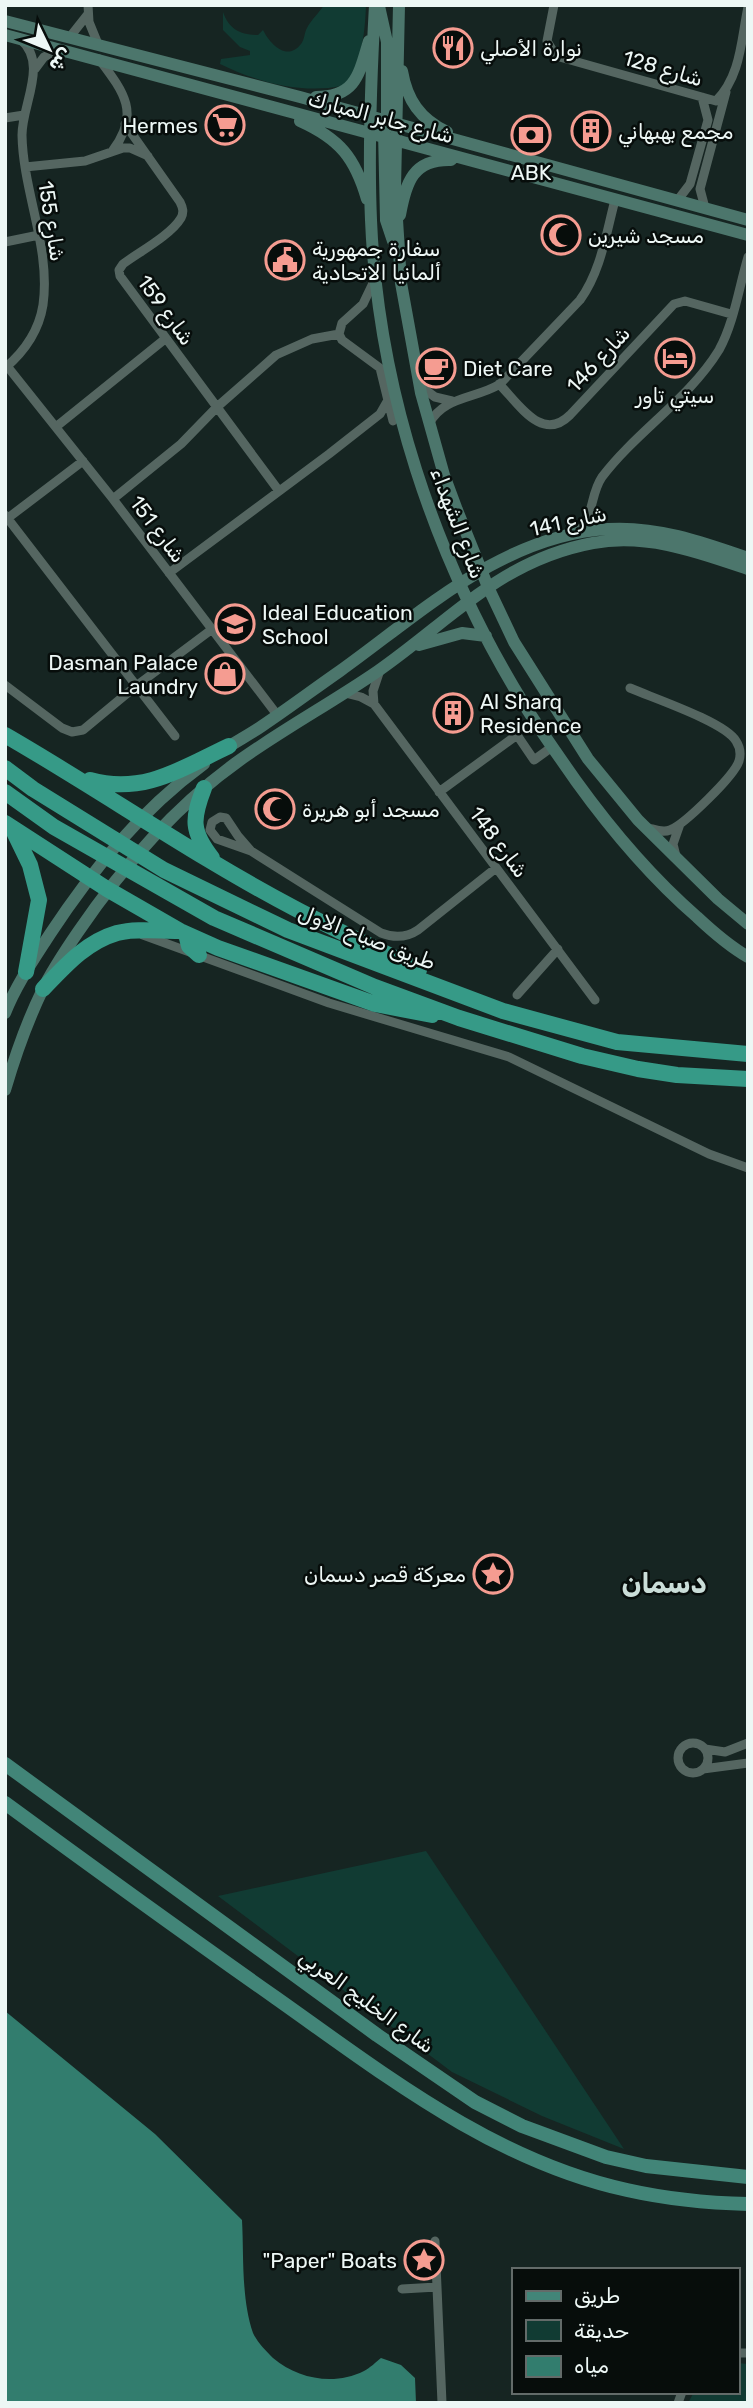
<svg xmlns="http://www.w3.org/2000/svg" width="753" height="2408" viewBox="0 0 753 2408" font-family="Rubik,Vazirmatn,sans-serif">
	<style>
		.green { fill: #113b33 }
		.water { fill: #327d6e }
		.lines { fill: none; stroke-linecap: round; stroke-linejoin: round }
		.street { stroke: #556661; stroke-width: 9 }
		.secondary { stroke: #4c766c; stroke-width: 12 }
		.primary { stroke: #428578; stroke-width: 14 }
		.highway { stroke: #369a87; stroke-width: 16 }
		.labels { text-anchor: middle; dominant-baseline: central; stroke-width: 5; stroke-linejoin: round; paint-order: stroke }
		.poi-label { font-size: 21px; fill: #edf7f5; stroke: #070d0b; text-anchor: start }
		.street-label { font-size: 21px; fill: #edf7f5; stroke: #070d0b }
		.district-label { font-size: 28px; font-weight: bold; fill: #caddd8; stroke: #070d0b }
	</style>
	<rect width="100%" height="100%" fill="#162522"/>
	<path class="green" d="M324,5H366C365,31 362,69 342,86C300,94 257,82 220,64L221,59L250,55V51L240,47L223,30V12C229,29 240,35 258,35L263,30C270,44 287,62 301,44C305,39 304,33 307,28C311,20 319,13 324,5Z
		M426,1851L624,2149L542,2116L452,2072L218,1896Z
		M737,2363L748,2364V2403H688L694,2392H737Z"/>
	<path class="water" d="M5,2011L155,2134L242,2220C244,2256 241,2298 253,2333C257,2342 266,2351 273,2358C298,2379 334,2386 364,2371C370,2368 376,2362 381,2358L401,2365L415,2378L416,2403H5Z"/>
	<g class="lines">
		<path class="street" d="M88,5L89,22L98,44
			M554,5L547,41L556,56L716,101C741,76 741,40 748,7
			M69,38L88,14
			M99,59C123,91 141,113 113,150
			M35,69L44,57L58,50
			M5,118L24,115
			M125,124L180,202C183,208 184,212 181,218C171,235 139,252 123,264L119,270L120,276L279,491
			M25,167L85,161L123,148H130L148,156
			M677,201L690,184L708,120L702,97
			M705,208L700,189L726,92
			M5,242L39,235
			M375,279L363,304L342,323L339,334L342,340L380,368L393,421
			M7,366L113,499L278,716
			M5,368C25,351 39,330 43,305C51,248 23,192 22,135C22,104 49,63 20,39
			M499,384C519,404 542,443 570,415L674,304L685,301L731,314
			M420,386L435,397L452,401
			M429,424C443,396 476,399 500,384L580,300C601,271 606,234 615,200
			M57,426L165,339
			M113,499L181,444L217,407L276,355L312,339L339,334
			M5,515L175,736
			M8,518L83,461
			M575,534C595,519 589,496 602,477C636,432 689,399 719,350C734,323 739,287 748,257
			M169,573L329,454L380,414L388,400
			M5,685L62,728L72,732L83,730L136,686L211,630
			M630,688C653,698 725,722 736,741C740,747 741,754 739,761C734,776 685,824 670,830C663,833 656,830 649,828
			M345,693L361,697L374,704L595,1000
			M374,704L373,691L380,670
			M439,792L517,735L534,760L552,747
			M251,851L238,836L226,818L220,817L212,822L210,830L217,839L251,851L381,933C394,938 406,938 418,930L496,868
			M676,856L673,844L680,824
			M143,935L329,1003L509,1057L709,1154L748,1168
			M517,995L558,949
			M678 1758a15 15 0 1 1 30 0a15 15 0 1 1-30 0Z
			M705,1749L725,1752L748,1743
			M703,1769L748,1763
			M435,2241L442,2403
			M402,2289L437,2287
			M737,2353H748
			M678,2403L682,2392"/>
		<path class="secondary" d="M375,5C371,76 368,149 371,220C378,389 434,557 522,701C539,729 558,755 576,781C612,831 651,877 697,917C713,932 729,946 748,957
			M399,5L395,188L401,283L421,393L444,475L457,510L488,587L514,642L588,759L638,820L718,899L748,924
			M379,6L387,42V127
			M5,21L300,97L748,220
			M5,35L748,235
			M402,71C407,100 420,119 447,132
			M316,97C356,97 359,74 369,41
			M300,121C340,139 355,158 367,199
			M384,131L386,220L393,241
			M400,215C406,182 413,159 451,160
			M419,645L462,633L486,636
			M222,751C235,742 249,735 262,726C289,708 314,689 340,671C421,613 503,535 608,529C657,526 702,542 748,558
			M5,1013C16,985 34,959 50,934C93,869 141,810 204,764
			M5,1090C15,1056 27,1022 42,991C52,970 65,951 78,932C123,866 175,806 240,760C285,728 333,702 378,671C451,620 501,560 593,543C647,533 698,552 748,569"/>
		<path class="primary" d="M5,1764L377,2035L475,2102L522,2126L606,2157L646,2166L748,2177
			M5,1803C95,1869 185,1934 276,1998C385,2075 494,2161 627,2190C667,2199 707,2203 748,2204"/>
		<path class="highway" d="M5,735C102,791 195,856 294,908C335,930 378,949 419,970
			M5,768L33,789L164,870L288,930L503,1011L617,1042L748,1054
			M90,780C144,795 182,768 229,746
			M204,788C192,819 191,831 212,858
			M5,792L54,827L214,918L375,987L459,1018L582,1056L638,1069L677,1075L748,1079
			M5,823L107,889L180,931L218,948L375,1004L432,1015
			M13,830L30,865L39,900L26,972
			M186,934L189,946L199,955
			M43,989C65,966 86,942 117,933C136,928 158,931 178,931"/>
	</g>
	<defs>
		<g id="restaurant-ring" transform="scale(2.0125)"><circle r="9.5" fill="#070d0b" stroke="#f59c91" stroke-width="1.5"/><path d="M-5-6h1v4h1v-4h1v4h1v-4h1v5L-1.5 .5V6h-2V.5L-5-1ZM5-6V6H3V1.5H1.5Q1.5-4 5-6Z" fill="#f59c91"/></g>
		<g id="supermarket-ring" transform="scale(2.0125)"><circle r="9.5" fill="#070d0b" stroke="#f59c91" stroke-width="1.5"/><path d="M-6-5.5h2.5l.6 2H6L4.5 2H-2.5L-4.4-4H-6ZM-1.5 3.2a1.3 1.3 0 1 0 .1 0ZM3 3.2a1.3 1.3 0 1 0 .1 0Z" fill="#f59c91"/></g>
		<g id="building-ring" transform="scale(2.0125)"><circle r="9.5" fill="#070d0b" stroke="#f59c91" stroke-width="1.5"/><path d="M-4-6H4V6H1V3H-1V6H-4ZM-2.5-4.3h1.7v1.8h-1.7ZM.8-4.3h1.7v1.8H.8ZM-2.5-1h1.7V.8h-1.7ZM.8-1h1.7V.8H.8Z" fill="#f59c91"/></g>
		<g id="bank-ring" transform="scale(2.0125)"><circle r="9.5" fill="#070d0b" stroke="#f59c91" stroke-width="1.5"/><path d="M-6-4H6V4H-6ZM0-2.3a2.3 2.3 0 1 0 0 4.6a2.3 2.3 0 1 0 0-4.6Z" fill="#f59c91"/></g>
		<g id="mosque-ring" transform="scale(2.0125)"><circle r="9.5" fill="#070d0b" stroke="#f59c91" stroke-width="1.5"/><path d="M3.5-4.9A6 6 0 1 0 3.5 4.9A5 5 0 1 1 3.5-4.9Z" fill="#f59c91"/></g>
		<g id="civic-ring" transform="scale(2.0125)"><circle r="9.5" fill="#070d0b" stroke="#f59c91" stroke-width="1.5"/><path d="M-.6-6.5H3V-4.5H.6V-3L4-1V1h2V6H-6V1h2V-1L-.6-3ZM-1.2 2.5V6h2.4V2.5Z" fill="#f59c91"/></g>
		<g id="hotel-ring" transform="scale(2.0125)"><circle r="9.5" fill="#070d0b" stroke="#f59c91" stroke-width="1.5"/><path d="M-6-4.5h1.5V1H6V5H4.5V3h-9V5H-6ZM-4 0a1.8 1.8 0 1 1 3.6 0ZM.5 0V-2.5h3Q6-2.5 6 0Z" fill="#f59c91"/></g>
		<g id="cafe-ring" transform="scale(2.0125)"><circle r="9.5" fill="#070d0b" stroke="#f59c91" stroke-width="1.5"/><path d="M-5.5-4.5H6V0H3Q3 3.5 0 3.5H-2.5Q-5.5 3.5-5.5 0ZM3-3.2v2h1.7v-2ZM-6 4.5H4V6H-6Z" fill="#f59c91"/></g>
		<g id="school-ring" transform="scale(2.0125)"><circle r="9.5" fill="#070d0b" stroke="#f59c91" stroke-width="1.5"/><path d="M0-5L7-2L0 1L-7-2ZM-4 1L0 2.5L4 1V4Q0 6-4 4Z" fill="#f59c91"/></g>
		<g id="shop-ring" transform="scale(2.0125)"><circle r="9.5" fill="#070d0b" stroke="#f59c91" stroke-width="1.5"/><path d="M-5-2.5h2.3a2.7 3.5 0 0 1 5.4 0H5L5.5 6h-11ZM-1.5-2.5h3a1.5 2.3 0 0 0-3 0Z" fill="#f59c91"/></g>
		<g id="sight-ring" transform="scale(2.0125)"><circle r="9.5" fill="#070d0b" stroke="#f59c91" stroke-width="1.5"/><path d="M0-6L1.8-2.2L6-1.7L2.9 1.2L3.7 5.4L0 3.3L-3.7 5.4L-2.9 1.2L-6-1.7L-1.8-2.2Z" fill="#f59c91"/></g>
	</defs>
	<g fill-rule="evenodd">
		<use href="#restaurant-ring" x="453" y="48"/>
		<use href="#supermarket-ring" x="225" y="125"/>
		<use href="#building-ring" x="591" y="131"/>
		<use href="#bank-ring" x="531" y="135"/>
		<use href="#mosque-ring" x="561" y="235"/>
		<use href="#civic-ring" x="285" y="260"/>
		<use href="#hotel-ring" x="675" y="358"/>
		<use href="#cafe-ring" x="436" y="368"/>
		<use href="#school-ring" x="235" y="624"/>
		<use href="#shop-ring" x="225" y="674"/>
		<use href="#building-ring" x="453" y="713"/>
		<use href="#mosque-ring" x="275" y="809"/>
		<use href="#sight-ring" x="493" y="1574"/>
		<use href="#sight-ring" x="424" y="2260"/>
	</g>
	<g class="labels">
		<g class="poi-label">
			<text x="480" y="48">نوارة الأصلي</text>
			<text x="198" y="125" text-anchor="end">Hermes</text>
			<text x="618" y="131">مجمع بهبهاني</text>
			<text x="531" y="172" text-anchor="middle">ABK</text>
			<text x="588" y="235">مسجد شيرين</text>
			<text x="312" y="248">سفارة جمهورية<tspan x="312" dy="24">ألمانيا الاتحادية</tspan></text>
			<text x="463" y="368">Diet Care</text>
			<text x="675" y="395" text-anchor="middle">سيتي تاور</text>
			<text x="262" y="612">Ideal Education<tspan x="262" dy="24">School</tspan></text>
			<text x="198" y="662" text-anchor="end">Dasman Palace<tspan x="198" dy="24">Laundry</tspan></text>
			<text x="480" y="701">Al Sharq<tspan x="480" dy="24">Residence</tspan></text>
			<text x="302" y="809">مسجد أبو هريرة</text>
			<text x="466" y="1574" text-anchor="end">معركة قصر دسمان</text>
			<text x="397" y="2260" text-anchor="end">"Paper" Boats</text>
		</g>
		<g class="street-label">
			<text transform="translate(663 68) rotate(16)">شارع 128</text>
			<text transform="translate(381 117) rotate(15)">شارع جابر المبارك</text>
			<text transform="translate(52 221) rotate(81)">شارع 155</text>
			<text transform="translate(166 310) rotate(54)">شارع 159</text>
			<text transform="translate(598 359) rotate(-47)">شارع 146</text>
			<text transform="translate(568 521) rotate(-12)">شارع 141</text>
			<text transform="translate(458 523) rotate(69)">شارع الشهداء</text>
			<text transform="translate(158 529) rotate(53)">شارع 151</text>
			<text transform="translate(499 842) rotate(53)">شارع 148</text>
			<text transform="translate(367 937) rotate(21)">طريق صباح الاول</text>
			<text transform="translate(367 2001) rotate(36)">شارع الخليج العربي</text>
		</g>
		<g class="district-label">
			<text x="664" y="1583">دسمان</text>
		</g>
	</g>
	<rect width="753" height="2408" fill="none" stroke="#edf7f5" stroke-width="14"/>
	<rect x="512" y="2268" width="228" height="126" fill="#070d0b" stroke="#636b69" stroke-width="2"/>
	<rect x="526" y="2291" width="35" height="10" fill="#428578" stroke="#636b69" stroke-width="2"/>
	<text x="574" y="2303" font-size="21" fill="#edf7f5">طريق</text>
	<rect x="526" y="2320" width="35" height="21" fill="#113b33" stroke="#636b69" stroke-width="2"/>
	<text x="574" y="2338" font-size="21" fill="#edf7f5">حديقة</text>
	<rect x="526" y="2356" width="35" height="21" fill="#327d6e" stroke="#636b69" stroke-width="2"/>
	<text x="574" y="2373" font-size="21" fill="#edf7f5">مياه</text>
	<g transform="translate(49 49) rotate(133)" stroke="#070d0b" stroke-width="5" paint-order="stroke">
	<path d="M0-5L12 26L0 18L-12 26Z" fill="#edf7f5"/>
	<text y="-10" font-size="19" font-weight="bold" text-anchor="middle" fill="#edf7f5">ش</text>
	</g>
</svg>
